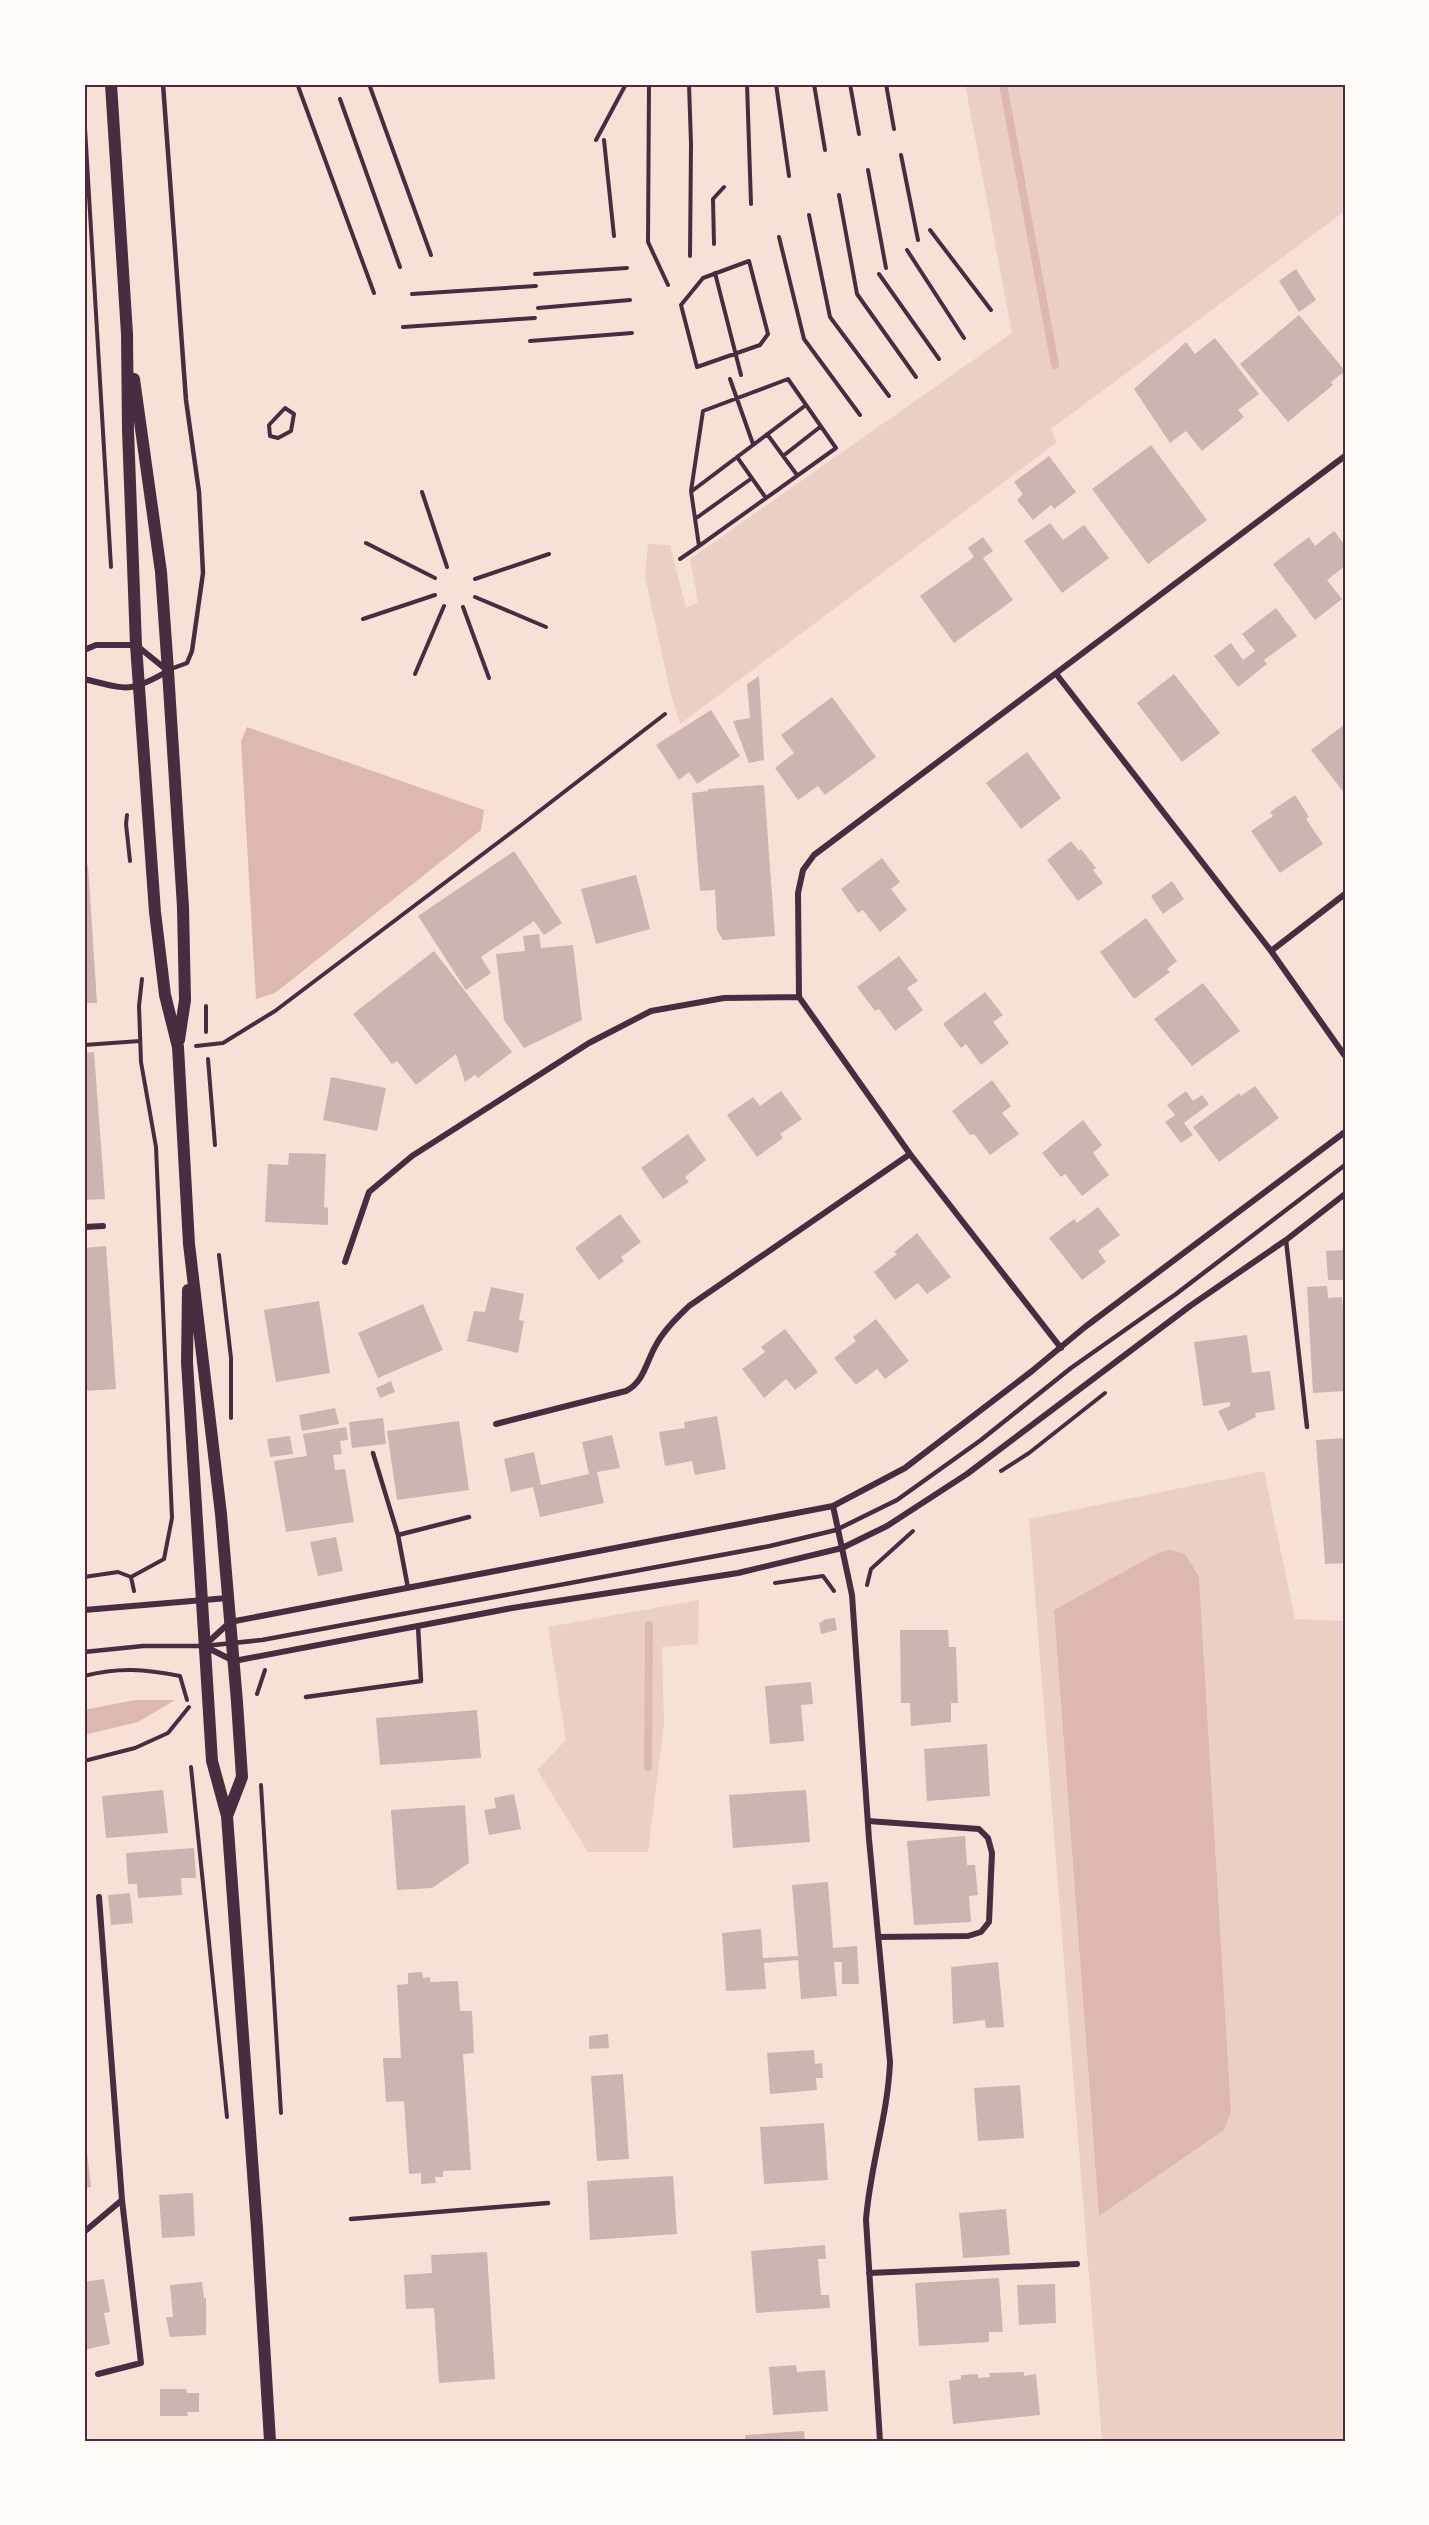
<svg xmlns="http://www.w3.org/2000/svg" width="1429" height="2525" viewBox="0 0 1429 2525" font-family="Roboto,sans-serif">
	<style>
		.green { fill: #ebcfc5; fill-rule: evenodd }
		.water { fill: #dcb8b0 }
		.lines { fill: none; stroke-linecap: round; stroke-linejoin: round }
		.stream { stroke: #dcb8b0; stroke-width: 8 }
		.building { fill: #ccb4b1 }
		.path { stroke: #4a2c40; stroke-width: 4 }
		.service { stroke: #4a2c40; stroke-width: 4.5 }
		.minor { stroke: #4a2c40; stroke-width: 6 }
		.secondary { stroke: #4a2c40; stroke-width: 12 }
		.neatline { fill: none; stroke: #4a2c40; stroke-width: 2 }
	</style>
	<rect width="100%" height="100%" fill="#f7e1d7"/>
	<path class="green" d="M965,84H1345V211L1051,429L1057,442L680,724L670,691L645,577L648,544L670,545L686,608L698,602L690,559L1012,333Z
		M1264,1471L1295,1619L1345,1621V2441H1102L1029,1519ZM1185,1554L1199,1576L1231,2112L1099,2216L1054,1610Z
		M699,1600L698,1644L662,1647L664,1723L648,1852H588L537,1770L566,1740L548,1627Z"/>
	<path class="water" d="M247,727L484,810L481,830L275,993L256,999L241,741Z
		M1170,1550L1185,1554L1199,1576L1231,2112L1224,2130L1099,2216L1054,1610L1156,1554Z
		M135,1700H175L138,1722L84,1735V1710Z"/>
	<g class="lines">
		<path class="stream" d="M1003,84L1055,365
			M648,1767L649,1625"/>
	</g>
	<path class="building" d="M1296,269L1316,300L1299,312L1279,281Z
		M1299,315L1345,371L1331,382L1333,385L1288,422L1240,364Z
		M1215,338L1259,394L1238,410L1244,417L1202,451L1186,431L1170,443L1134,389L1186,342L1195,354Z
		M1151,445L1207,520L1148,564L1092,489Z
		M1049,456L1076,492L1054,509L1051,505L1033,520L1017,500L1023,494L1014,482Z
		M1050,523L1063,540L1084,525L1109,558L1062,593L1024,541Z
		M1334,531L1345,545V566L1327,580L1342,599L1315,620L1273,564L1309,537L1315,546Z
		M983,537L993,551L983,558L1013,600L954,643L920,596L974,557L968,548Z
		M1276,608L1297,636L1264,660L1267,664L1238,687L1214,656L1231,643L1243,660L1255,651L1242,634Z
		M1174,674L1220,733L1182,762L1137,703Z
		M759,676L764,760L749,763L733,721L750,718L747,684Z
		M832,697L876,757L825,795L818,786L798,800L775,768L794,753L781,735Z
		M711,710L740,756L697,784L689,772L679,780L656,745Z
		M1345,724V794L1311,750Z
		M1027,752L1061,798L1021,829L986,783Z
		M764,785L775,936L723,940L717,930L715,890L700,891L692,793L708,791V789Z
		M1295,795L1309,817L1306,819L1323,844L1280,873L1251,831L1273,816L1270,812Z
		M1071,841L1079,851L1081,849L1096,868L1093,870L1103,883L1078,901L1047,860Z
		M514,851L562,923L544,935L534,921L481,957L491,973L466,990L418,916Z
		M882,858L900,882L891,889L907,910L880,932L863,910L858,913L841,889Z
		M84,865H88L97,1003H84Z
		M636,875L650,929L596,944L581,889Z
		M1172,881L1184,899L1163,914L1151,896Z
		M1146,918L1177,961L1167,969L1170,972L1134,999L1100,952Z
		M539,934L541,948L573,945L582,1020L524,1048L504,1020L496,954L525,951L523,936Z
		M434,951L512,1052L478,1078L475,1075L465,1082L456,1054L416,1085L397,1061L392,1064L353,1014Z
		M899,956L918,981L907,988L923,1010L895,1031L879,1009L875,1011L857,987Z
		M1203,983L1240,1031L1192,1066L1154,1019Z
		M985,992L1003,1015L993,1022L1009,1043L981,1065L966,1044L961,1048L943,1024Z
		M94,1052L105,1199L84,1200V1053Z
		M331,1077L386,1088L377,1131L323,1120Z
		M992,1080L1011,1106L1002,1113L1019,1134L990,1155L974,1134L970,1135L952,1111Z
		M1255,1086L1279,1118L1219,1162L1193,1127L1239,1093L1241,1096Z
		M781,1091L802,1119L780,1134L783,1138L757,1157L727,1115L753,1097L760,1106Z
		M1186,1091L1193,1101L1202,1095L1209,1104L1184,1123L1193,1135L1181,1143L1165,1122L1175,1115L1167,1105Z
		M1083,1120L1102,1145L1093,1153L1109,1175L1082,1196L1065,1174L1061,1177L1042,1153Z
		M688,1134L706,1160L685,1177L689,1182L663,1199L641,1168Z
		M289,1153L326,1154L324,1207L328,1208V1225L265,1222L268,1164L288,1165Z
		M1098,1207L1120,1235L1098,1251L1106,1262L1082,1280L1049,1238L1074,1219L1077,1223Z
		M620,1214L641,1242L621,1257L624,1261L599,1280L575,1248Z
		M917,1233L951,1277L927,1294L918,1283L895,1300L874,1272L897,1254L894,1252Z
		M106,1246L116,1389L84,1391V1248Z
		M1345,1250V1280H1328L1326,1251Z
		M1327,1286L1328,1298L1342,1297L1345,1323V1391L1313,1393L1307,1287Z
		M491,1287L524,1294L519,1320L524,1321L518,1353L467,1341L474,1311L485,1312Z
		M319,1301L330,1373L276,1382L264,1310Z
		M423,1304L443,1350L378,1378L358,1333Z
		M876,1319L909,1361L885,1379L877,1369L856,1385L834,1358L856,1341L853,1337Z
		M785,1329L818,1372L795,1390L786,1379L764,1398L742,1369L765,1352L761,1347Z
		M1247,1335L1252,1373L1270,1371L1275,1410L1255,1413L1256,1417L1228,1431L1218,1411L1230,1406V1402L1203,1406L1194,1342Z
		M391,1381L395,1392L380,1398L376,1388Z
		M335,1408L339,1424L302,1431L299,1415Z
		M717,1416L726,1469L695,1475L692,1461L665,1466L659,1432L685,1428L684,1422Z
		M383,1418L386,1444L352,1448L349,1422Z
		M459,1421L469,1490L397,1500L387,1431Z
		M346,1427L348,1440L340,1441L342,1454L333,1455L335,1470L345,1469L354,1522L286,1532L274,1461L307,1456L303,1434Z
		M612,1435L620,1468L597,1472L604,1503L540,1517L533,1487L511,1492L504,1459L534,1452L541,1485L589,1474L582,1442Z
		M290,1436L293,1454L270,1457L267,1439Z
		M1345,1438V1563L1325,1564L1316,1440Z
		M336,1537L343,1571L318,1576L310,1542Z
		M835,1618L837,1630L821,1634L819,1623L826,1619Z
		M900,1630H948L949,1647H956L958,1703H951V1722L911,1726L910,1703H901Z
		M811,1682L813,1704L801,1705L804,1741L770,1744L765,1686Z
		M477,1710L481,1758L380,1765L376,1718Z
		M987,1744L990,1796L927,1801L924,1749Z
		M163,1790L168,1833L106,1838L102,1796Z
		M806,1790L810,1842L733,1848L729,1795Z
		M514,1794L521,1829L489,1835L484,1810L496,1808L494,1798Z
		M465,1805L469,1863L432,1888L397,1890L391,1810Z
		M965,1836L967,1865H975L978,1895L969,1896L971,1922L914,1925L907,1841Z
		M194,1848L196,1878H181L182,1895L138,1898L137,1884H128L126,1853Z
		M828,1882L833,1948L857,1946L859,1984H842V1962H834L837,1996L801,1999L798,1960L764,1963L766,1989L726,1991L722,1933L761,1929L763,1958L798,1956L792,1885Z
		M130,1893L133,1923L111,1925L108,1895Z
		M998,1962L1004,2027L986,2028L985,2020L953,2024L951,1967Z
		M422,1972L423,1978L430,1977V1982L458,1981L460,2011H472L474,2053L463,2054L471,2170L443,2171V2177H435L436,2183L421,2184V2173L409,2174L404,2101L386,2102L383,2058H401L397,1985L408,1984V1973Z
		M608,2034L609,2048L589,2049V2036Z
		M814,2050L815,2064L822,2063L823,2078H816L817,2090L770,2094L767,2053Z
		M623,2074L629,2159L597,2161L591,2076Z
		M1020,2085L1024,2138L978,2141L974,2088Z
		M824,2123L828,2180L764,2184L760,2127Z
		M84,2127L91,2187L84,2188Z
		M673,2176L677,2234L590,2240L587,2181Z
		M193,2193L195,2236L162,2238L159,2195Z
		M1006,2209L1010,2255L963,2258L959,2213Z
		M825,2245L826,2259H818L821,2295H829L830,2308L756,2313L751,2251Z
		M487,2252L495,2379L439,2383L434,2308L406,2309L404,2275L432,2273L431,2255Z
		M999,2278L1003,2332H989V2342L919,2346L915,2283Z
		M104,2279L110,2312L104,2313L110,2344L84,2350V2282Z
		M202,2282L204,2298H206V2335L170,2337L166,2317H173L170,2285Z
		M1055,2284L1056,2323L1019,2325L1017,2285Z
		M796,2365L797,2372L825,2370L828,2411L773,2415L769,2367Z
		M1024,2372V2376L1036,2374L1040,2415L953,2424L949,2381L961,2379V2375L978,2374V2378L990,2377L989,2373Z
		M160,2389H186L187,2393H199V2412H187L188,2416H160Z
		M804,2431L805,2441H746L745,2435Z"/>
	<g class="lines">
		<path class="path" d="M369,84L431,255
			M649,84L648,242L668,285
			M689,84L691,144L690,256
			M747,84L751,204
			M776,84L789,176
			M814,84L825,150
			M850,84L859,134
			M886,84L894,129
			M298,86L374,293
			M340,99L400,267
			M84,111L111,567
			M596,140L626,84
			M604,140L614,236
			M901,155L918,240
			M868,170L886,268
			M839,195L857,294L916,377
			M809,215L830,317L889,396
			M930,230L991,310
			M779,237L804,339L860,415
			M714,244L713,199L724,187
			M907,250L964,338
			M749,261L768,334L760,345L697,367L681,305L703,278Z
			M715,273L741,375
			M535,274L627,268
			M879,274L939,359
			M412,294L536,286
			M538,308L630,300
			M403,327L535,318
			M530,341L632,333
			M730,379L753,444
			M285,408L294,414L291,431L278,438L270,436L269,425Z
			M767,434L797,475
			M783,456L820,427
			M737,457L766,498
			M692,491L806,405
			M422,492L447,567
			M695,519L752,478
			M366,543L435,578
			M680,559L699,546L836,448L788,379L703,411L691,491L699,546
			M475,579L549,554
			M475,597L546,627
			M463,607L489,678
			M363,619L435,595
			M415,674L444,606
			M127,815L126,824L130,861
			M206,1006V1032
			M84,1045L140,1041
			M196,1046L223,1043L275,1011L520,826L665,714
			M208,1059L215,1145
			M219,1255L231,1358V1418
			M1001,1471L1029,1453L1105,1393
			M84,1577L118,1572L131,1577
			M131,1577L164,1559L172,1518L156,1147L141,1062L139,1006L142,979
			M131,1577L134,1591
			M775,1583L823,1576L834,1591
			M867,1585L871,1569L913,1531
			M84,1676C119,1667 145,1669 180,1676L187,1700
			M257,1694L265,1670
			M84,1761L135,1748L168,1733L189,1707
			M191,1767L227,2117
			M261,1785L281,2113"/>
		<path class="service" d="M163,84L186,400L199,492L203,573L192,651L187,663L168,670
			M1286,1240L1307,1427
			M373,1453L398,1535L408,1588
			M398,1535L469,1517
			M84,1652L143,1646H204L262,1640L770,1546L836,1530L897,1500L981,1440L1071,1368L1176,1294L1345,1165
			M306,1697L421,1681L418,1626
			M351,2219L548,2203"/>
		<path class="minor" d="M84,650L96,645H136L168,671C128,694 127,689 84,679
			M1057,675L1271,951L1345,1056
			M1271,951L1345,894
			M1345,1132L1085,1327L1032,1371L905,1468L833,1506L230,1622L204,1646L234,1661L512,1608L738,1573L842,1548L887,1526L967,1474L1190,1306L1286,1240L1345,1194
			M84,1227L103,1226
			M345,1262L369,1192L412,1156L589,1043L651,1011L724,998L799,997
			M1061,1348L910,1154L799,997L798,893L803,870L814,855L1345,456
			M496,1424L626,1391C644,1382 646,1362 656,1345C664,1330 677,1318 689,1306L910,1154
			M833,1506L852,1595L869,1839L890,2062C888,2115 870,2166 866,2220L880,2441
			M84,1610L228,1598
			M868,1821L979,1829L988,1838L992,1853L989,1922L981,1932L968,1936L878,1937
			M84,2232L122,2200
			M869,2273L1077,2264
			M98,2374L141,2363L122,2200L99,1897"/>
		<path class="secondary" d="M111,84L127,334L128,430L136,645L155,912L165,995L178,1047L189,1244L221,1514L237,1702L242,1777L227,1816
			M134,379L161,572L168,671L183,907L185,1000L179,1040
			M188,1290L187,1362L212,1761L227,1816L257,2228L270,2441"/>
	</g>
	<rect width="1429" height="2525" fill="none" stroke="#fffaf5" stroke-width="171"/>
	<rect x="86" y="86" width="1258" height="2354" class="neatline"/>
</svg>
